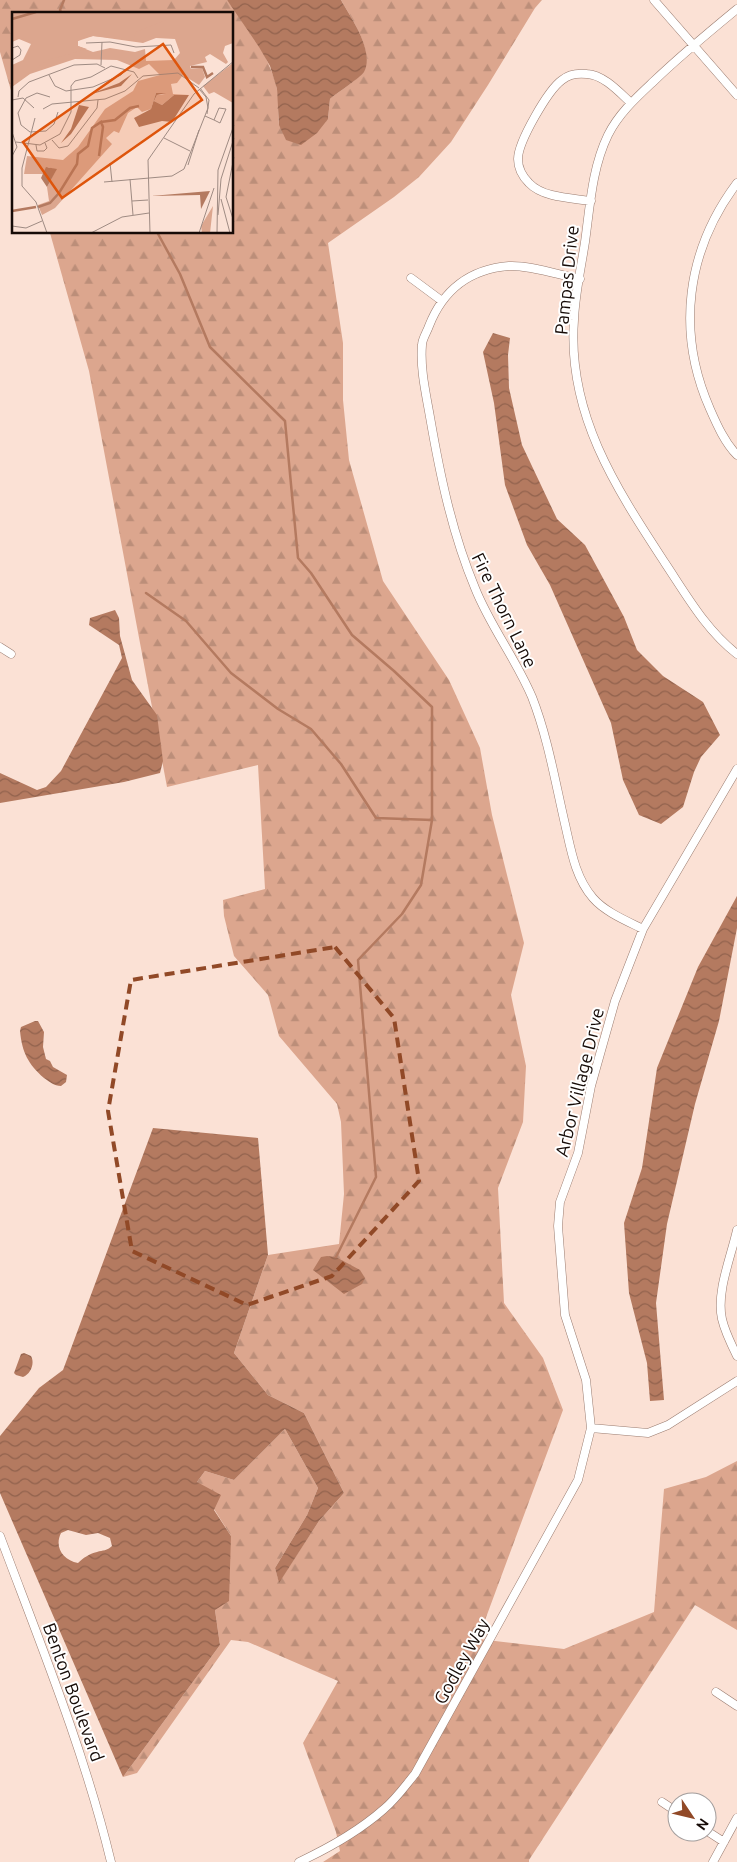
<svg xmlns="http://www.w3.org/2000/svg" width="737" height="1862" viewBox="0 0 737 1862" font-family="Ubuntu,sans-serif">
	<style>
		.forest { fill: url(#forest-firs) }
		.water { fill: url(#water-waves); fill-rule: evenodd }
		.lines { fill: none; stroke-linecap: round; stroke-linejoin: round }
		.stream { stroke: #b47a60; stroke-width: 2.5 }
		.minor-casing { stroke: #9a7c70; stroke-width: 9 }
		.minor { stroke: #fff; stroke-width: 8 }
		.marked { fill: none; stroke: #914927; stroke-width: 4; stroke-dasharray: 10 6; stroke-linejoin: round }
		.labels { text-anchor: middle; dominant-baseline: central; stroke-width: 4; stroke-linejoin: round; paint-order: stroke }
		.street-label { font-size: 18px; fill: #160b07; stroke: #fff }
		.inset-river { fill: none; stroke: #b47a60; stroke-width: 2.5 }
		.inset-road { fill: none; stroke: #9f8b83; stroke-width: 1 }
		.view { fill: #de550c; fill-opacity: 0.15; stroke: #de550c; stroke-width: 2.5 }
		.inset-edge { fill: none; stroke: #160b07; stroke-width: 2.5 }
	</style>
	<defs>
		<pattern id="forest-firs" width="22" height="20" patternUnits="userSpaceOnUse" patternTransform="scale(1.25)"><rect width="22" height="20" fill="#dca68e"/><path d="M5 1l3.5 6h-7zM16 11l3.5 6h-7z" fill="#bc8e79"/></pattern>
		<pattern id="water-waves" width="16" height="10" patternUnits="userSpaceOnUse" patternTransform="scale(1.25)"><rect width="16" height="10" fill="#b47a60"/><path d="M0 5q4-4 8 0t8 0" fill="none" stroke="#91624d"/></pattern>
	</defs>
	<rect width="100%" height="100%" fill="#fbe1d5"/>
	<path class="forest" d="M0,0H227C246,23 271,59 277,89C279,100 278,113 279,125L328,119L330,99C337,93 360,78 363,72C375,51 351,18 341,0H542L535,8L488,85L451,142L419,177L394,197L328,243L343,343V400L349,460L383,581L449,680L480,748L492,815L524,943L511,995L526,1066L523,1122L498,1188L504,1303L543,1358L563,1410L478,1639L564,1649L654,1612L664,1489L706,1477L737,1461V1630L695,1605L529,1860V1862H323L340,1851L336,1832L303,1743L338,1681L248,1642L231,1640L137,1773L123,1777L220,1645L215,1610L231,1536L197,1482L205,1471L234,1480L285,1429L318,1488L307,1515L275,1568L279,1582L319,1521L344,1493L304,1413L268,1395L234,1353L268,1255L339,1244L344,1194L341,1122L337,1104L279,1036L268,995L234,956L224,916L223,900L265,889L258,765L167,787L89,371L50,233L232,232V14H14V101L0,52Z"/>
	<path class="water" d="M227,0H341C351,18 375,51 364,72C360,78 337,93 330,99L328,119L317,133L301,145L286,140L279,125L277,89L270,66L259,47Z
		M493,333L510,338L508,355L509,388L522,445L557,519L585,545L624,617L637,650L663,676L703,702L720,735L701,757L694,772L683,807L661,824L639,815L623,780L611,723L550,585L527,545L505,485L494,403L483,352Z
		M115,610L119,618L120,636L132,680L157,715L163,761L160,773L124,782L0,803V773L37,790L46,787L61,771L122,658L119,645L89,625L90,618Z
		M737,896V928L719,1021L695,1104L667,1224L656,1303L664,1400L650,1401L647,1363L629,1293L624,1223L642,1168L657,1068L698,967Z
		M35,1021H38L44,1032L43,1047L46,1059L50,1061L53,1067L67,1075L66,1082L61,1086C54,1086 50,1082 44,1078C28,1064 22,1052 20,1031L21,1027Z
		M153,1128L258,1138L268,1255L234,1353L268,1395L304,1413L344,1493L319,1521L279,1583L275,1568L307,1515L318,1488L285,1429L234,1480L205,1471L197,1482L221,1495L214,1510L231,1536L229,1601L215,1610L220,1645L123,1777L0,1493V1436L39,1388L63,1370ZM68,1530L86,1535L98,1533L110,1538L112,1546C107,1551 103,1550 97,1552C89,1554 83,1558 78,1563C63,1560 54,1547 61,1533Z
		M327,1256L336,1257L360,1270L365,1278L362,1284L344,1294L313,1270L321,1257Z
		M24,1353L31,1356C35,1363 31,1374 23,1377L16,1375L14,1373L21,1354Z"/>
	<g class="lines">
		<path class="stream" d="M62,14L60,10L64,0
			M146,593L186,621L231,673L278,709L311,729L341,764L376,818L432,820V707L394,671L352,635L311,573L298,558L285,421L210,347L180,274L157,232
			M336,1257L376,1177L358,960L402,914L421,885L432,820"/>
		<g class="minor-casing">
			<path id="minor" d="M654,0L737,95
				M737,9C709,32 681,55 654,81C637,97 619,113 608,135C592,168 590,206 585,242C581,268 575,294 574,320C567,414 616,488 665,563C687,596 706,630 737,654
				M737,183C686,251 676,332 710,409C717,425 725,443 737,455
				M591,201C572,198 543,198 529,183C523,177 518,168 518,159C518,142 548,90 562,80C569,74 578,73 587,74C604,75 619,92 631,103
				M411,278L442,301
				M580,279C559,275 530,265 509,266C470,269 443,290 429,326C427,332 422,339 422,345C420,369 426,394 430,417C440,475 452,533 475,588C490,626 516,659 532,697C548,738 555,781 565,824C571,850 575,877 593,898C605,912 627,921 643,929
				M0,647L11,654
				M737,1230C731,1257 716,1292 722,1319C725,1332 731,1344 737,1356
				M591,1428L648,1433L668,1425L737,1381
				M0,1536C40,1643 84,1750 111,1862
				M716,1692L737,1706
				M662,1802L677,1812
				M707,1831L724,1842
				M299,1862C329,1848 359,1831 384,1809C396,1799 405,1786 415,1774L578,1480L591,1428L586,1380L565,1315L558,1226L560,1202L578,1153L591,1086L615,1001L643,929L737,769
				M713,1862L737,1818"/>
		</g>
		<use href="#minor" class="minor"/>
	</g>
	<path class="marked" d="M335,947L394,1018L419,1181L332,1276L247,1305L132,1251L108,1111L131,980Z"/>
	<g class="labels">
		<g class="street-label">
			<text transform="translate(566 280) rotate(-84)">Pampas Drive</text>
			<text transform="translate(505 610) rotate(64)">Fire Thorn Lane</text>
			<text transform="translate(579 1082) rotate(-76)">Arbor Village Drive</text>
			<text transform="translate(461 1661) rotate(-61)">Godley Way</text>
			<text transform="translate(74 1692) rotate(70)">Benton Boulevard</text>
		</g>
	</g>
	<g transform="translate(12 12)">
		<rect width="221" height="221" fill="#fbe1d5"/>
		<path d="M0,0H221V31L213,34L211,41L216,50L214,52L198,42L193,45L195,50L178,54L179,57L190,56L193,65L187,73L171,63L165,71L159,72L161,82L177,83H162L150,93L142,89L145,83L153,82L144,81L139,97L130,100L125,95L116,101L107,121L102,119L94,126L100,132L43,196L30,203L26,193L37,189L35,175L44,158L36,155L31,162H12L15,144L51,148L66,135L93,97L121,79L126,69L148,63L137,52L127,57L105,48L63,47L18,62L0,75V53L11,48L19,32L7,27L0,30ZM81,24L131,31L144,26L163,27L168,41L162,48L134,49L133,37L123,40L98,36L81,40L66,34V29ZM221,51V91L202,80L197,82L191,74ZM201,194L198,221H190L189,214Z" fill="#dca68e" fill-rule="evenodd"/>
		<path d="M0,0H221L222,8H154L124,20L121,28L81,24L71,26L66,29V34L75,37L36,48L0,74V55L13,49L21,30L8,26L0,29Z" fill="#dca68e"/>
		<path d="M120,62L109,74L76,83L107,71ZM144,81H154L145,83L142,89L150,93L162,83H177L160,110L150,109L127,115L122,106L139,97ZM67,93L77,95L59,122L49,131L59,117ZM34,155L45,157L35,175L29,166ZM198,179L189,197L188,183L139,184Z" fill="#b47a60"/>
		<path class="inset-river" d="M0,7L24,0M179,55H191L195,65L201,61M89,110L103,108L118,96L127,94M26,195L38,191L47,181L65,152L66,142L76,134L80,116L89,110L91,115L87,144M0,199L24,195"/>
		<path class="inset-road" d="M74,31L98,30L124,35L159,33L162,41M0,36L6,34L9,38L8,43L0,48M89,53L90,30M37,63L43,74L54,79L81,75L109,63L114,58M188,76L197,88L195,102M6,85L7,79L17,70L62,53L85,52L93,56M38,85L25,81L14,86L6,101L9,113L18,120L34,119L42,112L46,100M0,88L11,86L22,96M31,97L40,92L93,87L113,79L131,64L166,61L187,76M193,104L202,108L208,111L214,97L207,96L202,108M23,106L10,156V174L24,190L35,221M0,120L5,135L0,144M152,126L178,139M40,128L47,136L56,134L85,96L86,88M4,130L28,133L48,122L59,100V74L63,69L79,65L99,54L122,60L126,66M24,133L25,139H32L35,136L33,131M222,145L214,185L222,210M98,151L100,170M176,153L187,118M0,155V171M118,167L121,203M92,170L160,164L172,157L196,96L194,85L187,77M209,187L218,221M120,189L136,188M206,203L209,167L222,126M0,214L14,216L30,209M79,221L110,205L137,201M138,221L136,148L182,82L222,49M187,221L202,176M205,221L206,158L222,113"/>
		<path class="view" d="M151,32L190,88L50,186L11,130Z"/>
		<rect width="221" height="221" class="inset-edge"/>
	</g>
	<g transform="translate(692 1817) rotate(125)"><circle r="24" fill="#ffffff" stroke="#a29d9c"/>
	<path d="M0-4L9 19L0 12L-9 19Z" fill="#914927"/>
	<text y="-8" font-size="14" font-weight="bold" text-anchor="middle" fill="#160b07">N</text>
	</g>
</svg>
